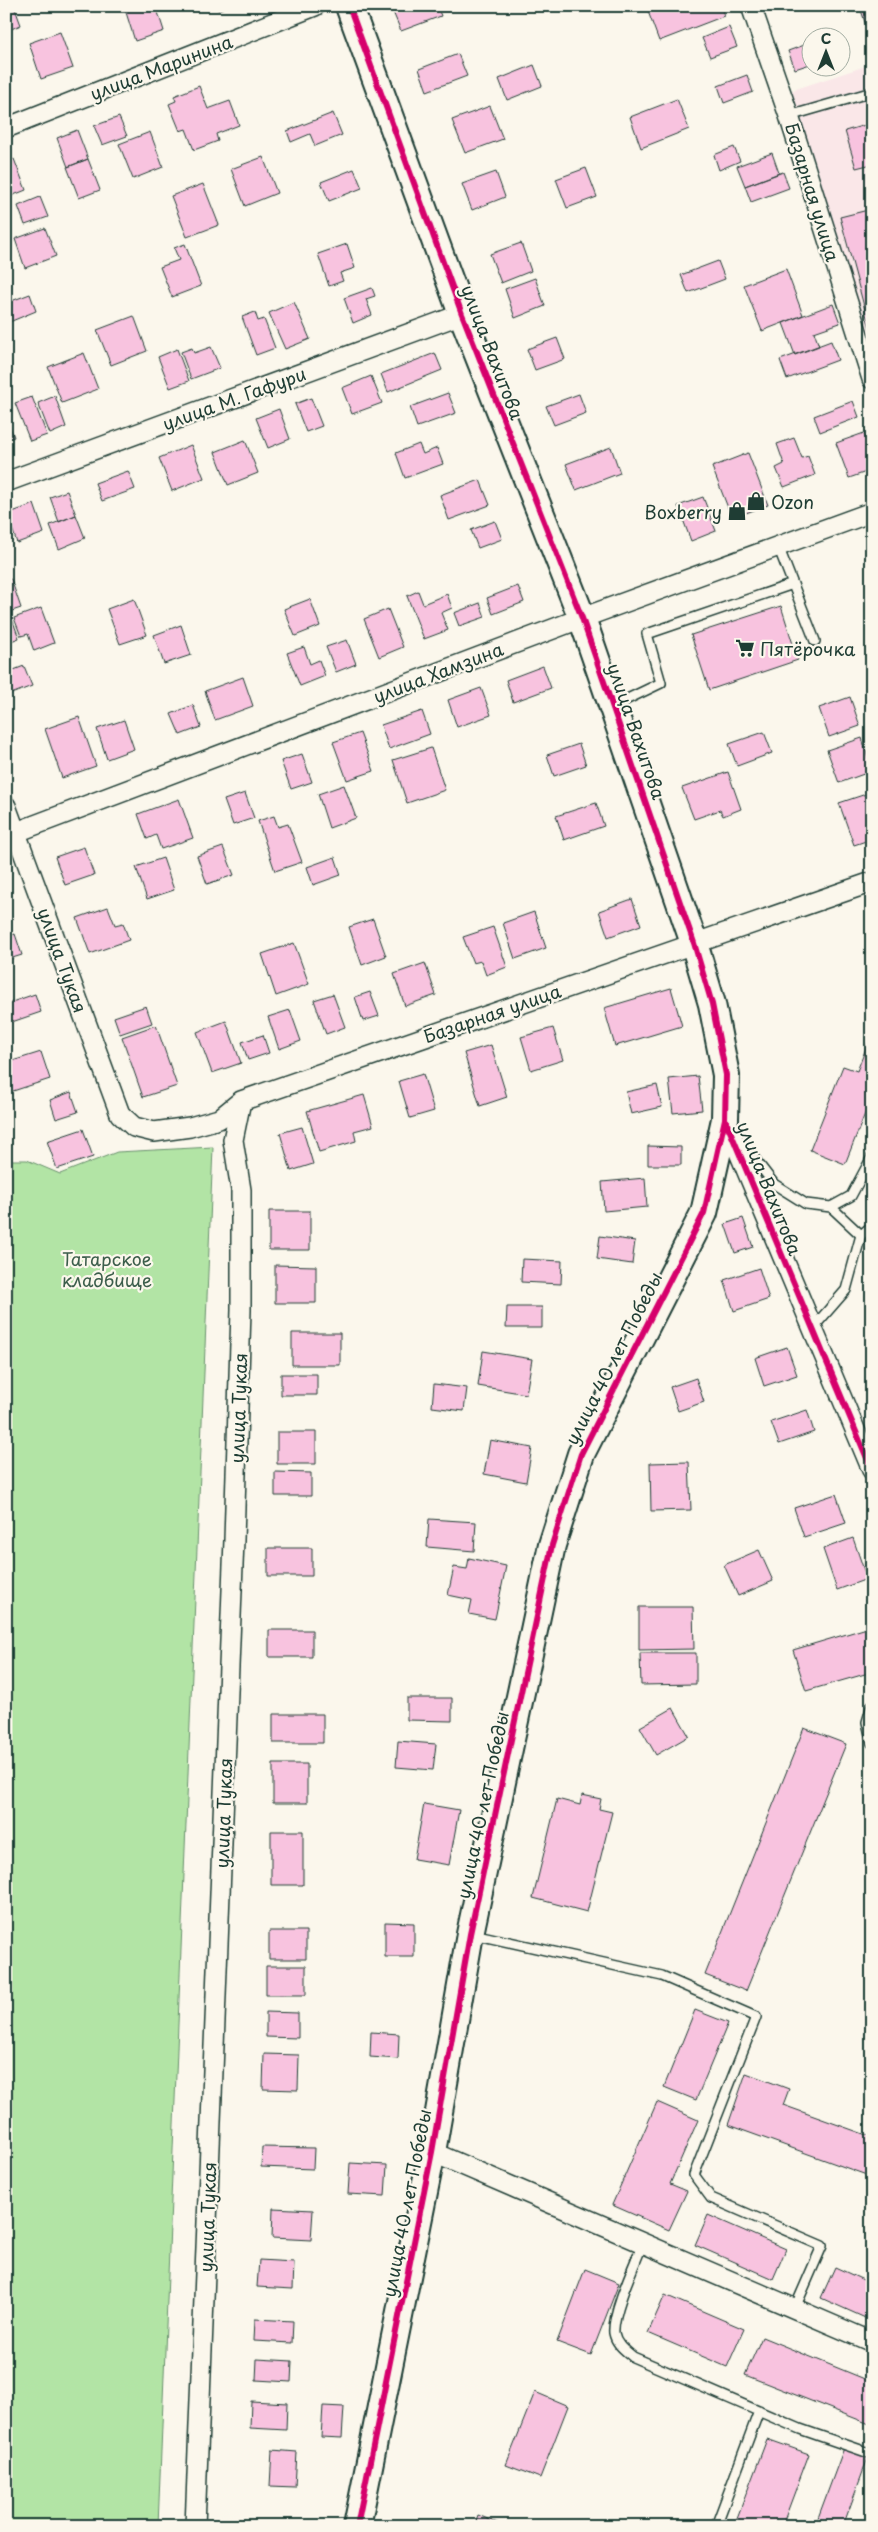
<svg xmlns="http://www.w3.org/2000/svg" width="878" height="2532" viewBox="0 0 878 2532" font-family="'Playpen Sans',sans-serif">
	<style>
		.built { fill: #fae7e8 }
		.green { fill: #b2e4a5; stroke: #68906c }
		.building { fill: #f8c3df; stroke: #1f3d34 }
		.lines { fill: none; stroke-linecap: round; stroke-linejoin: round }
		.lane-casing { stroke: #1f3d34; stroke-width: 12 }
		.street-casing { stroke: #1f3d34; stroke-width: 22 }
		.secondary-casing { stroke: #1f3d34; stroke-width: 30 }
		.lane { stroke: #fbf7ec; stroke-width: 9 }
		.street { stroke: #fbf7ec; stroke-width: 19 }
		.secondary { stroke: #fbf7ec; stroke-width: 26 }
		.cycleway-casing { stroke: #fbf7ec; stroke-width: 9 }
		.cycleway { stroke: #d6006c; stroke-width: 6 }
		.labels { text-anchor: middle; dominant-baseline: central; stroke-width: 4.5; stroke-linejoin: round; paint-order: stroke }
		.street-label { font-size: 18px; fill: #1f3d34; stroke: #fbf7ec }
		.poi-label { font-size: 18px; fill: #1f3d34; stroke: #fbf7ec; text-anchor: start }
		.park-label { font-size: 18px; fill: #3c5e4b; stroke: #fbf7ec }
	</style>
	<rect width="100%" height="100%" fill="#fbf7ec"/>
	<filter id="ink" filterUnits="userSpaceOnUse"><feTurbulence type="fractalNoise" baseFrequency=".02" numOctaves="2"/><feDisplacementMap in="SourceGraphic" scale="10" xChannelSelector="R" yChannelSelector="G"/><feConvolveMatrix kernelMatrix="1 2 1 2 8 2 1 2 1" color-interpolation-filters="sRGB"/></filter>
	<g filter="url(#ink)">
		<path class="built" d="M872,64V363L787,92Z"/>
		<path class="green" d="M213,1147L158,2526H6V1160H27L60,1174L117,1152Z"/>
		<path class="building" d="M6,6H14L21,25L6,31Z
			M124,6H156L164,31L135,41Z
			M216,6H229L218,10Z
			M407,6H437L441,16L401,31L393,12Z
			M646,6H721L724,16L659,41Z
			M774,6H787L776,11Z
			M872,7V41H871L861,10Z
			M729,27L737,47L710,57L702,38Z
			M60,32L73,68L41,79L29,43Z
			M810,43V64L795,69L788,51Z
			M458,54L467,76L427,91L419,69Z
			M534,65L542,86L507,100L499,79Z
			M747,75L753,92L724,103L718,86Z
			M199,86L208,109L230,101L239,125L216,134L218,141L194,150L186,129L180,131L169,104L176,101L174,96Z
			M677,99L689,129L641,148L630,117Z
			M490,106L503,139L465,153L452,120Z
			M333,113L342,135L315,146L310,134L291,142L287,131Z
			M119,117L127,136L102,145L94,126Z
			M872,123V164L856,168L845,131Z
			M77,130L88,159L68,167L57,138Z
			M150,132L163,167L133,179L119,144Z
			M734,147L740,161L719,170L714,155Z
			M772,153L779,173L745,186L737,166Z
			M263,157L277,193L245,206L231,169Z
			M14,159L26,190L6,198V162Z
			M88,159L100,190L79,198L67,167Z
			M586,168L597,197L567,208L556,179Z
			M354,169L362,188L329,201L321,182Z
			M496,172L505,197L472,210L462,184Z
			M783,172L789,188L751,202L745,186Z
			M203,184L219,225L187,237L171,196Z
			M40,197L48,217L25,225L18,206Z
			M872,209V336L840,217Z
			M45,228L56,256L25,268L15,239Z
			M521,243L531,271L501,283L490,254Z
			M185,244L201,286L172,297L160,267L179,260L174,248Z
			M347,244L355,268L340,273L343,281L329,286L318,254Z
			M718,261L725,279L688,293L681,275Z
			M786,269L803,315L762,331L744,285Z
			M535,278L545,306L515,318L505,289Z
			M372,288L375,296L366,299L372,315L353,323L344,298Z
			M30,294L36,311L7,323L6,303Z
			M294,302L310,339L285,349L269,313Z
			M833,304L840,323L814,332L819,346L795,355L783,323Z
			M255,312L258,321L264,319L275,348L256,355L242,317Z
			M134,316L147,351L111,365L97,330Z
			M557,338L565,359L535,370L527,349Z
			M831,341L838,360L787,379L780,360Z
			M211,347L220,368L191,379L181,352L192,348L194,353Z
			M177,349L189,381L170,388L158,357Z
			M84,353L98,389L62,403L48,367Z
			M435,353L442,370L388,392L381,374Z
			M371,376L382,403L352,414L342,388Z
			M448,393L456,413L417,427L410,407Z
			M579,394L586,413L554,425L546,406Z
			M55,396L66,427L50,434L38,403Z
			M32,397L47,435L30,441L15,403Z
			M311,398L322,426L306,432L295,404Z
			M853,401L859,417L820,432L814,416Z
			M279,409L290,439L268,448L256,418Z
			M6,416L14,437L6,440Z
			M864,433L872,454V470L849,478L836,443Z
			M794,438L802,458L808,456L815,475L784,487L776,468L784,464L777,444Z
			M245,440L258,473L228,485L215,452Z
			M419,444L423,454L437,448L443,464L405,478L396,453Z
			M191,445L204,478L172,491L159,458Z
			M611,447L620,473L576,490L566,464Z
			M748,453L768,505L732,518L712,467Z
			M128,471L135,489L102,501L95,483Z
			M480,480L490,505L449,520L440,495Z
			M67,491L76,515L59,522L50,497Z
			M703,497L716,531L691,541L678,506Z
			M34,504L44,533L17,543L7,514Z
			M76,515L85,538L59,549L50,525Z
			M495,521L502,539L478,548L471,530Z
			M11,579L21,608L6,613V580Z
			M518,586L524,602L493,614L487,598Z
			M418,591L423,604L447,594L452,608L441,613L448,630L424,639L407,596Z
			M134,599L147,635L120,644L107,609Z
			M310,599L320,626L295,636L284,609Z
			M480,603L485,617L459,626L454,613Z
			M781,606L798,660L709,690L691,635Z
			M41,608L54,643L34,651L28,634L21,636L14,618Z
			M388,609L403,647L379,657L364,619Z
			M12,619L19,638L6,643V622Z
			M181,625L191,655L164,664L154,635Z
			M347,640L356,664L336,672L326,647Z
			M304,647L310,664L319,660L325,676L300,686L287,653Z
			M24,666L32,686L6,696V673Z
			M543,666L551,688L513,702L506,680Z
			M243,677L253,706L215,720L205,691Z
			M481,688L491,715L457,727L448,700Z
			M850,697L860,726L829,737L819,708Z
			M193,705L201,727L180,735L171,714Z
			M422,711L430,734L389,749L381,725Z
			M79,717L96,766L62,778L45,729Z
			M124,720L134,749L107,759L97,729Z
			M764,732L772,753L737,766L729,744Z
			M360,733L374,771L347,780L333,742Z
			M862,738L872,771L839,783L827,750Z
			M579,744L586,765L554,776L547,755Z
			M431,748L445,790L407,803L393,760Z
			M302,754L312,782L291,789L281,761Z
			M728,772L741,809L723,816L720,810L694,819L682,788Z
			M344,785L356,818L329,828L318,794Z
			M872,792V839L854,845L839,803Z
			M245,793L254,818L233,825L224,800Z
			M179,799L193,838L161,849L156,835L147,839L138,814Z
			M596,803L604,826L564,840L556,816Z
			M274,816L278,827L288,824L302,862L275,871L258,821Z
			M84,847L94,875L65,885L55,857Z
			M223,847L234,875L207,884L197,856Z
			M335,857L341,875L313,885L307,867Z
			M163,858L174,890L147,899L136,867Z
			M632,899L641,925L608,937L599,911Z
			M108,907L115,925L123,923L129,940L90,954L77,918Z
			M534,912L546,948L515,959L503,923Z
			M373,919L386,956L362,965L349,927Z
			M493,927L507,967L486,975L481,961L473,963L463,937Z
			M15,934L22,955L6,960V937Z
			M294,943L309,984L276,996L262,954Z
			M425,963L436,995L405,1006L394,974Z
			M671,988L682,1026L615,1046L604,1008Z
			M370,992L379,1016L363,1021L355,997Z
			M35,994L41,1012L6,1024V1004Z
			M333,994L345,1027L326,1034L314,1000Z
			M146,1006L152,1023L120,1034L114,1017Z
			M290,1010L301,1041L279,1049L268,1017Z
			M226,1021L241,1063L212,1073L197,1032Z
			M156,1025L177,1086L143,1097L122,1037Z
			M553,1028L563,1060L531,1070L521,1037Z
			M872,1033V1096L845,1164L810,1150L843,1066L857,1071Z
			M263,1035L269,1053L248,1060L242,1042Z
			M491,1045L507,1097L480,1106L464,1053Z
			M41,1052L50,1079L10,1092L6,1081V1063Z
			M423,1074L434,1111L410,1118L399,1081Z
			M698,1076L702,1110L673,1113L669,1079Z
			M657,1085L662,1107L631,1114L626,1092Z
			M71,1092L78,1112L56,1119L50,1100Z
			M364,1095L373,1126L354,1131L356,1141L319,1152L307,1111Z
			M302,1127L313,1164L291,1171L280,1133Z
			M83,1129L93,1157L57,1169L47,1141Z
			M648,1146L681,1147V1165H648Z
			M645,1178L647,1207L604,1211L602,1182Z
			M269,1211H310V1250H269Z
			M743,1218L753,1247L735,1253L725,1224Z
			M600,1236L635,1241L632,1264L597,1259Z
			M522,1259L562,1261L561,1284L521,1282Z
			M275,1265L316,1266V1303H275Z
			M759,1268L769,1299L734,1311L724,1280Z
			M507,1307H542V1328H506Z
			M292,1333H340V1365H292Z
			M787,1347L797,1375L764,1386L755,1358Z
			M483,1351L532,1359L526,1394L478,1386Z
			M281,1374H317V1395H281Z
			M696,1378L704,1402L678,1411L670,1387Z
			M434,1384L467,1388L464,1411L432,1407Z
			M807,1410L814,1432L779,1444L771,1422Z
			M277,1432H316V1464H277Z
			M490,1440L532,1448L526,1482L484,1474Z
			M689,1462L691,1510L651,1511L650,1463Z
			M275,1472L311,1473V1496H275Z
			M836,1494L846,1523L804,1537L794,1508Z
			M429,1519L476,1522L474,1551L427,1547Z
			M853,1538L867,1579L837,1590L823,1549Z
			M268,1548H312V1576H268Z
			M759,1550L773,1581L738,1596L724,1565Z
			M469,1558L506,1566L495,1619L469,1614L472,1600L448,1595L454,1567L467,1569Z
			M639,1607H693L694,1649L639,1650Z
			M867,1628L872,1645V1672L806,1691L793,1650Z
			M269,1630H312V1657H269Z
			M640,1653H696V1684L641,1685Z
			M407,1698H452V1721L407,1720Z
			M673,1708L689,1736L656,1755L640,1727Z
			M273,1714H323V1743H273Z
			M804,1728L846,1744L746,1991L705,1975Z
			M398,1741L436,1744L433,1770L396,1767Z
			M273,1764H307V1803H273Z
			M582,1795L601,1799L599,1809L612,1812L587,1912L533,1898L557,1799L580,1805Z
			M424,1804L459,1810L449,1865L414,1859Z
			M271,1831H303V1885H271Z
			M385,1922L414,1923V1957H385Z
			M269,1931H306V1959H269Z
			M266,1966H306V1995H266Z
			M695,2010L728,2023L696,2100L664,2087Z
			M266,2012L298,2013V2038L266,2037Z
			M371,2032L399,2034L398,2059L370,2057Z
			M264,2054L299,2055L298,2090L263,2089Z
			M746,2073L789,2089L783,2105L872,2137V2177L728,2125Z
			M657,2102L698,2120L670,2184L687,2191L669,2230L612,2205Z
			M262,2147L314,2148L313,2169L261,2167Z
			M350,2163L387,2165L385,2196L348,2194Z
			M273,2208L313,2210L311,2240L272,2238Z
			M708,2215L786,2249L773,2279L695,2245Z
			M259,2260L294,2262L293,2289L257,2287Z
			M835,2267L872,2284V2321L821,2298Z
			M585,2269L619,2283L591,2355L557,2342Z
			M665,2295L744,2329L727,2367L648,2333Z
			M255,2319L293,2321L292,2343L254,2341Z
			M762,2337L872,2382V2425L745,2375Z
			M257,2359L292,2361L291,2382L256,2380Z
			M535,2392L568,2406L540,2478L506,2465Z
			M251,2401L287,2403L286,2430L250,2428Z
			M323,2406L344,2407L342,2438L321,2437Z
			M767,2439L809,2454L782,2526H734Z
			M844,2448L868,2458L843,2526H815Z
			M272,2450L297,2452L295,2487L270,2486Z
			M478,2515L505,2526H474Z
			M253,2523L281,2524V2526H253Z"/>
		<g class="lines">
			<g class="lane-casing">
				<path id="lane" d="M789,116L872,92
					M778,546L815,641
					M615,705L661,683L647,634L793,584
					M741,1141L774,1184L806,1204L831,1207L851,1196L872,1157
					M831,1207L861,1235L872,1226
					M812,1329L846,1290L861,1235
					M872,1705L867,1722L872,1743
					M473,1934L662,1976L756,2017L694,2175L711,2198L822,2246L795,2308
					M643,2243C635,2263 612,2313 614,2333C616,2344 625,2350 633,2357L800,2429L872,2454
					M716,2526L759,2411"/>
			</g>
			<g class="street-casing">
				<path id="street" d="M751,6L789,116L872,379
					M6,128L315,6
					M6,482L462,314
					M6,806L120,1114L134,1127L154,1132L190,1127L219,1119L241,1101L872,882
					M6,836L582,618L872,512
					M725,1119L872,1470
					M432,2152L872,2342
					M195,2526L234,1540L241,1310V1190L233,1140L241,1101"/>
			</g>
			<g class="secondary-casing">
				<path id="secondary" d="M349,6L462,314L582,618L694,943L712,1004L726,1075L725,1119L704,1213L581,1454L552,1545L470,1934L432,2152L357,2526"/>
			</g>
			<use href="#lane" class="lane"/>
			<use href="#street" class="street"/>
			<use href="#secondary" class="secondary"/>
			<g class="cycleway-casing">
				<path id="cycleway" d="M349,6L462,314L582,618L694,943L712,1004L726,1075L725,1119L872,1470
					M357,2526L432,2152L470,1934L552,1545L581,1454L704,1213L725,1119"/>
			</g>
			<use href="#cycleway" class="cycleway"/>
		</g>
	</g>
	<defs>
		<g id="shop-bare" transform="scale(1.5)"><path d="M-5-2.5h2.3a2.7 3.5 0 0 1 5.4 0H5L5.5 6h-11ZM-1.5-2.5h3a1.5 2.3 0 0 0-3 0Z" fill="#1f3d34" stroke="#fbf7ec" stroke-width="2.5" paint-order="stroke"/></g>
		<g id="supermarket-bare" transform="scale(1.5)"><path d="M-6-5.5h2.5l.6 2H6L4.5 2H-2.5L-4.4-4H-6ZM-1.5 3.2a1.3 1.3 0 1 0 .1 0ZM3 3.2a1.3 1.3 0 1 0 .1 0Z" fill="#1f3d34" stroke="#fbf7ec" stroke-width="2.5" paint-order="stroke"/></g>
	</defs>
	<g fill-rule="evenodd">
		<use href="#shop-bare" x="756" y="501"/>
		<use href="#shop-bare" x="737" y="511"/>
		<use href="#supermarket-bare" x="745" y="648"/>
	</g>
	<g class="labels">
		<g class="street-label">
			<text transform="translate(161 67) rotate(-21)">улица Маринина</text>
			<text transform="translate(813 192) rotate(73)">Базарная улица</text>
			<text transform="translate(493 352) rotate(69)">улица Вахитова</text>
			<text transform="translate(234 398) rotate(-20)">улица М. Гафури</text>
			<text transform="translate(438 672) rotate(-21)">улица Хамзина</text>
			<text transform="translate(637 731) rotate(71)">улица Вахитова</text>
			<text transform="translate(63 960) rotate(70)">улица Тукая</text>
			<text transform="translate(492 1013) rotate(-19)">Базарная улица</text>
			<text transform="translate(770 1188) rotate(68)">улица Вахитова</text>
			<text transform="translate(613 1358) rotate(-63)">улица 40 лет Победы</text>
			<text transform="translate(238 1408) rotate(-88)">улица Тукая</text>
			<text transform="translate(482 1805) rotate(-78)">улица 40 лет Победы</text>
			<text transform="translate(223 1813) rotate(-88)">улица Тукая</text>
			<text transform="translate(406 2203) rotate(-79)">улица 40 лет Победы</text>
			<text transform="translate(207 2217) rotate(-88)">улица Тукая</text>
		</g>
		<g class="poi-label">
			<text x="771" y="501">Ozon</text>
			<text x="722" y="511" text-anchor="end">Boxberry</text>
			<text x="760" y="648">Пятёрочка</text>
		</g>
		<g class="park-label">
			<text x="107" y="1258">Татарское<tspan x="107" dy="21">кладбище</tspan></text>
		</g>
	</g>
	<rect width="878" height="2532" fill="none" stroke="#fbf7ec" stroke-width="25"/>
	<rect x="12" y="12" width="853" height="2507" fill="none" stroke="#1f3d34" stroke-width="2" filter="url(#ink)"/>
	<g transform="translate(826 52)"><circle r="24" fill="#fbf7ec" stroke="#a3ada2"/>
	<path d="M0-4L9 19L0 12L-9 19Z" fill="#1f3d34"/>
	<text y="-8" font-size="14" font-weight="bold" text-anchor="middle" fill="#1f3d34">С</text>
	</g>
</svg>
